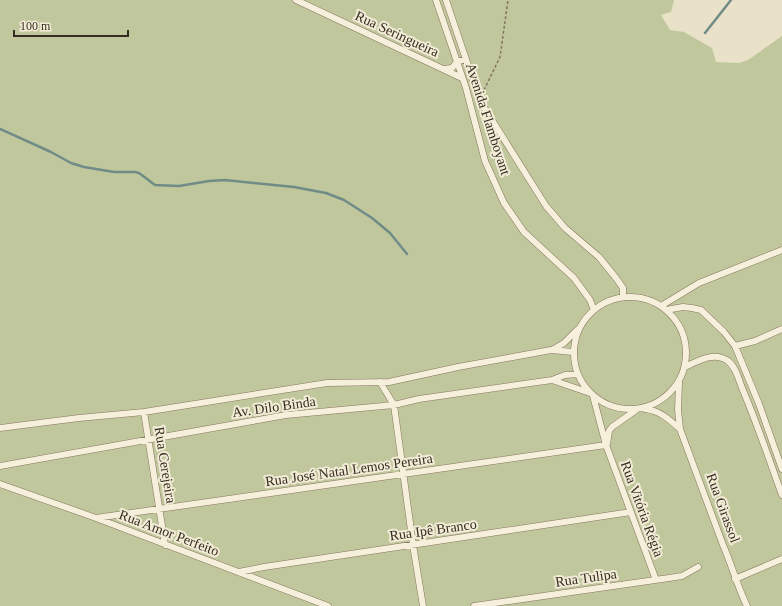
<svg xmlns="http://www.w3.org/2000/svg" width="782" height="606" viewBox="0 0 782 606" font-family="'Times New Roman',serif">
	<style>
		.green { fill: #c0c79d }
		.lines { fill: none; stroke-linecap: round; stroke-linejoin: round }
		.stream { stroke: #708c87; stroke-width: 2.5 }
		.street-casing { stroke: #85755f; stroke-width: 7 }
		.path { stroke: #85755f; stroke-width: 1.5; stroke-dasharray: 3 2; stroke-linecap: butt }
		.street { stroke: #f6efdb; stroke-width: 6 }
		.labels { text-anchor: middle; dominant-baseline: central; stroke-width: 4; stroke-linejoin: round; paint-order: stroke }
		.street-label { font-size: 14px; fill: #362c21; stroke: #f2ecd7 }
	</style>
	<rect width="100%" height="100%" fill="#eae2c8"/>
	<path class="green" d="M0,0H674L671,12L661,15L670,30L684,32L712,48L716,62L739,63L748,60L782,36V606H0Z"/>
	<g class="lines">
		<path class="stream" d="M705,33L731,0
			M0,129L51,152L71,163L84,167L114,172H135L139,173L155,185L179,186L209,181L225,180L294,187L326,193L344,200L372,218L390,233L407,254"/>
		<g class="street-casing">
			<path id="street" d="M296,0L462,78
				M436,0L466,88L485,161L504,203L524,232L574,278L590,300L594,310
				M446,0L480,101L546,206L565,228L599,257L616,278L623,288V297
				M444,69L452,68L457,62L466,59
				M574 353a56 56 0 1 1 112 0a56 56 0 1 1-112 0Z
				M661,306L699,283L782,250
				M666,310L683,307L692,308L701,310L724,332L735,346L759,404L782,469
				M735,346L755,341L782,329
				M552,350L564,343L577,330
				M685,367C698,361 714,351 728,361C736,367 739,380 742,388C757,423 769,459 782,495
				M552,380L590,393
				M380,382L394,405L413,545L423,606
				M679,383L678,410L680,429L723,545C732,565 737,586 747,606
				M593,396L606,445L656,580
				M645,409C659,410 670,420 680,429
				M144,412L165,545
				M0,428L79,418L144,412L327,383L389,382L458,367L551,350L573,352
				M607,444L609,431L612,427L636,410
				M0,466L286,415L394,405L419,399L552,380L565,375L578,374
				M0,484L96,518L328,606
				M96,518L606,445
				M239,572L264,567L631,512
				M735,579L782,559
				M474,606L669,578L682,576L698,567"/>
		</g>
		<path class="path" d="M484,90L500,57L508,0"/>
		<use href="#street" class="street"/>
	</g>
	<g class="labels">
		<g class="street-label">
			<text transform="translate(397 34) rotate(25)">Rua Seringueira</text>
			<text transform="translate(488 119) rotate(72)">Avenida Flamboyant</text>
			<text transform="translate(274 407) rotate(-8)">Av. Dilo Binda</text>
			<text transform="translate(165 465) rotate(81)">Rua Cerejeira</text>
			<text transform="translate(349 470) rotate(-8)">Rua José Natal Lemos Pereira</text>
			<text transform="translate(723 508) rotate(70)">Rua Girassol</text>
			<text transform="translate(642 509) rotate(70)">Rua Vitória Régia</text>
			<text transform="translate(433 530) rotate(-8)">Rua Ipê Branco</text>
			<text transform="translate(169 533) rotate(21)">Rua Amor Perfeito</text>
			<text transform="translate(586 578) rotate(-8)">Rua Tulipa</text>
		</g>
	</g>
	<path d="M14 30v6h114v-6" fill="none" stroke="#362c21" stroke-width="2"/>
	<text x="20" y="30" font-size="12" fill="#362c21" stroke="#f2ecd7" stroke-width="3" paint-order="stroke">100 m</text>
</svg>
